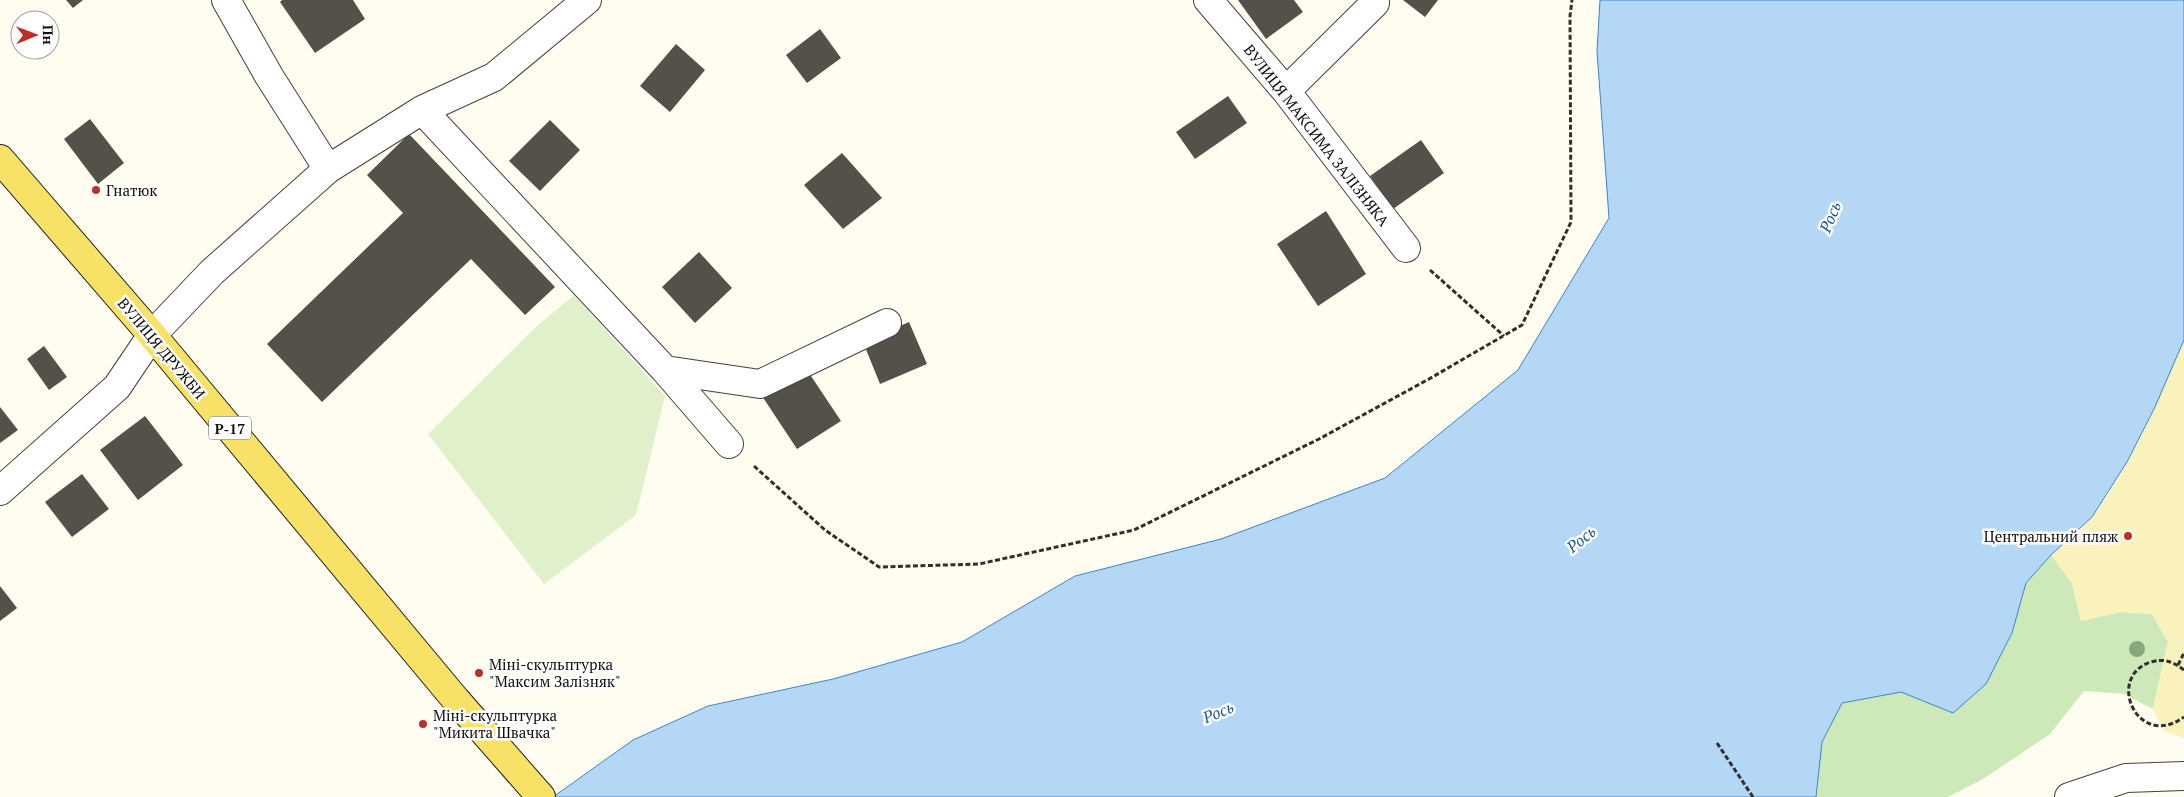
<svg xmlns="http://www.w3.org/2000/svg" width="2184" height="797" viewBox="0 0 2184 797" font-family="'PT Serif',serif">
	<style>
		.green { fill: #cde9b9 }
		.sand { fill: #faf2bc }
		.pitch { fill: #dff0cb }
		.water { fill: #b4d7f6; stroke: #3c84cc }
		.building { fill: #56504a }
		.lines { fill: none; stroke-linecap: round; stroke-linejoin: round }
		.minor-casing { stroke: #414141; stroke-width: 30 }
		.major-casing { stroke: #1f1f1f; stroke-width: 30 }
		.path { stroke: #303030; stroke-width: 3; stroke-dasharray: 5 2.5; stroke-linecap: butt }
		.minor { stroke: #fff; stroke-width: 28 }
		.major { stroke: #f7e267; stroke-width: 28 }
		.tree { fill: #88a97c }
		.poi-dot { fill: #bd2e27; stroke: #fff; stroke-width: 2 }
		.labels { text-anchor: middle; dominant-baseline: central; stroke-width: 5; stroke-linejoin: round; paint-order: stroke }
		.shield { fill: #fff; stroke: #565656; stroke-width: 1 }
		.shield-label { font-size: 14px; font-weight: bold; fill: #0e0e0e }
		.street-label { font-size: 15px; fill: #0e0e0e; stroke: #fff }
		.poi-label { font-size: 15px; fill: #0e0e0e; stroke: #fff; text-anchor: start }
		.water-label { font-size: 16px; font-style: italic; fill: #18569f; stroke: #fff }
	</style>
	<rect width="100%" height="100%" fill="#fffdef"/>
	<path class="green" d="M2051,555L2072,583L2081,621L2120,612L2152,614L2168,642L2153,709L2124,694L2084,691L2050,734L1983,779L1948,797H1816L1822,742L1842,703L1901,692L1953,713L2012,633L2026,583Z"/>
	<path class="sand" d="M2184,340V738L2164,731L2153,709L2168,642L2152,614L2120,612L2081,621L2072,583L2051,555C2065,543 2082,530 2093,516C2133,463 2158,400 2184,340Z"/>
	<path class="pitch" d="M574,295L665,396L636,515L544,584L428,434L538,325Z"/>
	<path class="water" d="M1600,0H2184V340L2155,407L2127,462L2092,517L2051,555L2026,583L2012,633L1986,684L1953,713L1901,692L1842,703L1822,742L1816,797H553L633,740L708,706L833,679L962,642L1075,576L1221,539L1385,478L1518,370L1609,218L1597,51Z"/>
	<path class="building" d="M66,0H83L73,8Z
		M282,0H353L365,19L315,53L280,2Z
		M1238,0H1294L1303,12L1266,39Z
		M1403,0H1438L1425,17Z
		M820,29L841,58L807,83L786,55Z
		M676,44L705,70L670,112L640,86Z
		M1228,96L1247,123L1195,159L1176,132Z
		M90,119L124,163L98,184L64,139Z
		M550,120L580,150L540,191L509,161Z
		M409,134L555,287L525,315L471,259L322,402L267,344L403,213L367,175Z
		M1421,140L1444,173L1393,209L1370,176Z
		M842,153L882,198L843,229L804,185Z
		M1326,211L1366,274L1318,306L1277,244Z
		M699,252L732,288L695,323L662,287Z
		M909,322L927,364L880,384L863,342Z
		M44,346L67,377L49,390L27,359Z
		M805,367L841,421L797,449L762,396Z
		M0,407L18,430L0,443Z
		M145,416L183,465L138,500L100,450Z
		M82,474L109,509L72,537L45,502Z
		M0,586L17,608L0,621Z"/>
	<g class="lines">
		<g class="minor-casing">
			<path id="minor" d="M226,0L269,76L328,169
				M1208,0L1286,91L1406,248
				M1286,91L1375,3
				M422,110L665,370L729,444
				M665,370L760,384L887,323
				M0,491L117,387L152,335L212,272L328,169L422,110L494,77L587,0
				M2069,797L2126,778L2184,776"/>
		</g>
		<g class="major-casing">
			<path id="major" d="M0,159L152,335L456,700L541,797"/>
		</g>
		<path class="path" d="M1430,270L1504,336
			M754,466L825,530L879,567L979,564L1134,530L1319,439L1429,379L1522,325L1571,222L1570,16L1572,0
			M2178,665L2184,653
			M2184,670C2174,662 2164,658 2151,662C2105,676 2137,751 2184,717
			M1717,743L1753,797"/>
		<use href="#minor" class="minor"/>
		<use href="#major" class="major"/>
	</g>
	<circle class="tree" cx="2137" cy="649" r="8"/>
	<g class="poi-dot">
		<circle cx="96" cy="190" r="5"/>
		<circle cx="2128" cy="536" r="5"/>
		<circle cx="479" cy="673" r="5"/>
		<circle cx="423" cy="724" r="5"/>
	</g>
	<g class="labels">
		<rect class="shield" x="209" y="416.5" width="42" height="23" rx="4"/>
		<g class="shield-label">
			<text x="230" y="428">Р-17</text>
		</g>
		<g class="street-label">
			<text transform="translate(1317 135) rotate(52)">ВУЛИЦЯ МАКСИМА ЗАЛІЗНЯКА</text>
			<text transform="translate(162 348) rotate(50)">ВУЛИЦЯ ДРУЖБИ</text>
		</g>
		<g class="poi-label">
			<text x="106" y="190">Гнатюк</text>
			<text x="2118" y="536" text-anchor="end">Центральний пляж</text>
			<text x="489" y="664">Міні-скульптурка<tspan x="489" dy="17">"Максим Залізняк"</tspan></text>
			<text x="433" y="715">Міні-скульптурка<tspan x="433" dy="17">"Микита Швачка"</tspan></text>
		</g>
		<g class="water-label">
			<text transform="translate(1830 217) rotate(-67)">Рось</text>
			<text transform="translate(1581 539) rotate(-39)">Рось</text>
			<text transform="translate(1218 712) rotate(-22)">Рось</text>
		</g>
	</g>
	<g transform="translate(35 35) rotate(89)"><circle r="24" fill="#ffffff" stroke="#9f9f9f"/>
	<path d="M0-4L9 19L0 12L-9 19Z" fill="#bd2e27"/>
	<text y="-8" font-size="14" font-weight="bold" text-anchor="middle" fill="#0e0e0e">Пн</text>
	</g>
</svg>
